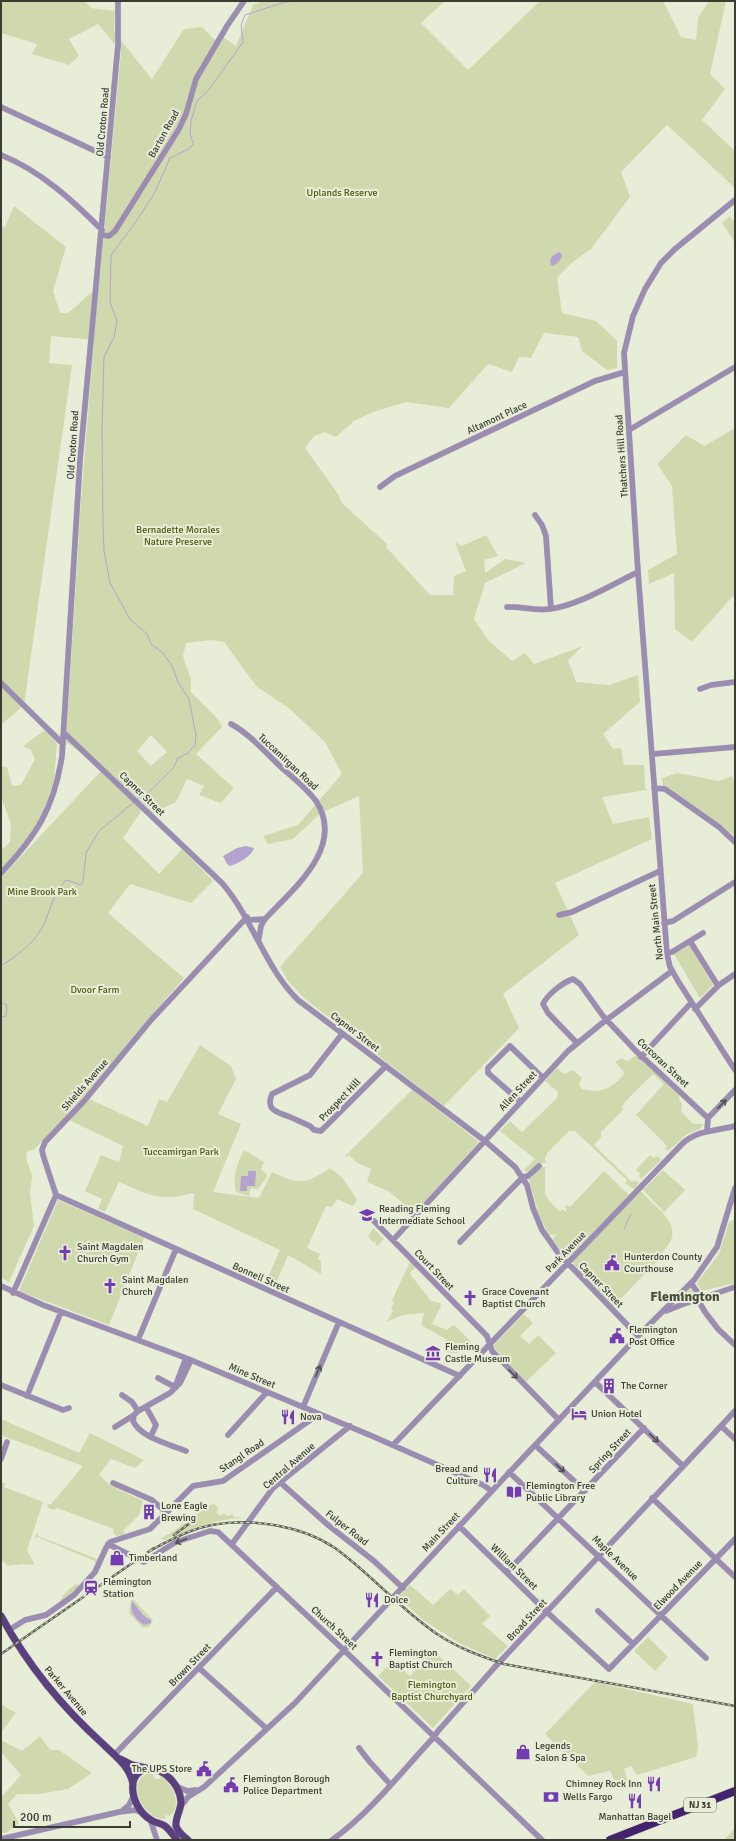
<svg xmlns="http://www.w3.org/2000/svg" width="736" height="1841" viewBox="0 0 736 1841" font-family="Signika,sans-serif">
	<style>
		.green { fill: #d0d9ad; fill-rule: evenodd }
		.water { fill: #b4a3cf }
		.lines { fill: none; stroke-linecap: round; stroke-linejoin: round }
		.stream { stroke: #b4a3cf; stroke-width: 1 }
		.minor-casing { stroke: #c5cab7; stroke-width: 6 }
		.major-casing { stroke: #c5cab7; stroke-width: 8 }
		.highway-casing { stroke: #c5cab7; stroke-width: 9 }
		.minor { stroke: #9b8db2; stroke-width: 5.5 }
		.major { stroke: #5b4080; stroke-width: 7 }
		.highway { stroke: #45226d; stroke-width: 8 }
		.rail-casing { stroke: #63655a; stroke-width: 2.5 }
		.rail { stroke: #e8edd8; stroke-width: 1; stroke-dasharray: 3; stroke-linecap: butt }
		.oneway { stroke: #525053 }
		.labels { text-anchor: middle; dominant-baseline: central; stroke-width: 4; stroke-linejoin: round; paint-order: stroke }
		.shield { fill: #e8edd8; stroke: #6e7164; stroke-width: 1 }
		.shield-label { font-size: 9px; font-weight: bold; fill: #3a3c33 }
		.street-label { font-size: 10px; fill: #3a3c33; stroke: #e8edd8 }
		.park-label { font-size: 10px; fill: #50590f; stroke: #e8edd8 }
		.poi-label { font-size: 10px; fill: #3a3c33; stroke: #e8edd8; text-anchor: start }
		.district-label { font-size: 14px; font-weight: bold; fill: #494d3c; stroke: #e8edd8 }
	</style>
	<rect width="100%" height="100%" fill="#e8edd8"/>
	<path class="green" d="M1,1H85L91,8L115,11L114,32L152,79L184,29L202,27L217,42L221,36L236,46L253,5L263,1H445L421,23L468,70L540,1H663L681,37L696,40L698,18L709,1H726L710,74L725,89L702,120L735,151V188L667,125L621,172L630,197L591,249L570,264L557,278L562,313L596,321L617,341V368L607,370L582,351L578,337L544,333L531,358L519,357L512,372L488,364L449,408L406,402L373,412L354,421L336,437L325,432L314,436L305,448L338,494L342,503L388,545L386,547L430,595H453L454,576L466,571L455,542L462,546L486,535L498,556L484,560L485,573L505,559L526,563L485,583L474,619L488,640L512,661L525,653L534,664L583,646L568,660L576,682L609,685L638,675L640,702L603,734L613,749L621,748L624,765H644L645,787L647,790L602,797L613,824L649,817L652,839L555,883L579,935L503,994L519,1028L444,1106L305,999L288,981L280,967L363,873L359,796L321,813L293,839L268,844L263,836L298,825L342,774L325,742L290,709L257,687L224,642L211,640L186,643L183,656L191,680V692C199,701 219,717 222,727L196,754L234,788L221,803L199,795L204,786L187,779L176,802L153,813L114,776L66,742L81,501L94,340L51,336L49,363L72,365L24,705L1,725V227H5L14,206L66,247L53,291L60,313H68L99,286L121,52L98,24L69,39L79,56L69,65L32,54L37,44L1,33ZM151,735L167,752L151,766L137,751Z
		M730,216L735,223V243L722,223Z
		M735,428V594L692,642L675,629L674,573L649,584L648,570L677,554L672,486L657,464L686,435L704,446Z
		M45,730L57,743L54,780L37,831L1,871V850L10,842L11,824L1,797V766L7,767L12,786L21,785L35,759L31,750L23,746Z
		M101,771L142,810L123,838L159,874L182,849L213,881L191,903L130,884L108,913L184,978L134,1035L102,1076L35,1149L27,1152L26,1158L32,1176L30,1193L34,1226L9,1282L1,1277V878Z
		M677,773L719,781L732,776L735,782V836L663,787L662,778Z
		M689,944L713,985L700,998L674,954Z
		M200,1045L231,1066L236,1079L218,1114L241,1124L213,1192L257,1198L260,1196L272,1172C300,1185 304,1185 330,1168L342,1177L357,1200L354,1205L352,1206L337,1199L332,1207L326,1206L307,1248L320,1254L318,1259L321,1261V1274L288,1255L274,1288L265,1284L280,1250L193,1209L194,1193C186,1194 179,1197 172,1197C153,1199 136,1189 119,1182L105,1212L98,1209L102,1199L85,1191L101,1155L119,1162L123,1146L69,1120L89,1099L148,1126L159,1099L167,1102Z
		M637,1055L680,1096L679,1099L682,1104L681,1111L693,1124H703L700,1129L687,1134L668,1151L665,1149L667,1146L636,1115L664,1084L653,1074L625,1102L622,1107L623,1110L601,1132V1137L594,1145L632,1182L635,1180L639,1183L634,1189L625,1183L627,1180L574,1130L572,1132L570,1130L546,1154L547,1156L545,1157V1161L548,1162L538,1164L528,1173L524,1170L535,1159L500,1131L510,1121L522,1132L557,1098L558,1092L545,1081L557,1068L564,1074L573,1070L582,1078L579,1084L582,1089C602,1094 612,1088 625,1073L615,1062L621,1058L627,1061Z
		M412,1090L478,1141V1143L416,1211L413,1212L390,1192L367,1182L371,1169L356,1162L349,1155L347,1157L345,1156Z
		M244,1150L264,1162L261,1170L267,1174L266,1178L258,1189L251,1188L249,1196L236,1192C232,1178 237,1163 244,1150Z
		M650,1155L654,1158L658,1156L661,1160L641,1179L639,1176L640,1174L636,1170Z
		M541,1167H545V1195H547L546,1197L560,1212L563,1209L565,1212L567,1209L565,1207L567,1205L570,1207L604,1171L629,1195L571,1255L567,1256L552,1240L557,1234L549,1235L539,1215L529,1179Z
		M663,1170L685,1190L664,1212L643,1190Z
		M639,1192H642C652,1205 676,1218 672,1237C671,1243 664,1250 660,1255L661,1257L613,1307L574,1265L573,1261Z
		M58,1200L144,1238L109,1325L19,1291Z
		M735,1219V1283L702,1291L697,1283L719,1254L729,1222Z
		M373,1228L384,1239L377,1246L375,1244L378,1240L374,1243L368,1237Z
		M411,1260L418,1266L411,1271L410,1274L431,1301L440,1303L441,1306L432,1324L447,1330L457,1322L454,1325L471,1342L458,1353H451L444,1348L447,1340L421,1325L424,1313L402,1315L387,1322L393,1310L391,1309L394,1302L392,1300Z
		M690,1288L695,1294L694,1299L681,1300Z
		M524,1314L533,1323L520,1336L529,1344L538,1335L556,1353L526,1382L493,1346Z
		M1,1419L79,1453L90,1433L144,1460L135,1468L111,1459L99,1475L111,1486L143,1501L139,1515L123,1531L125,1534L117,1536L113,1533L114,1529L57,1508L53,1510L47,1507L48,1504H51L83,1466L1,1435Z
		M1,1482L5,1483L4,1487L43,1502L27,1550L35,1565L23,1564L8,1566L1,1559Z
		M214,1504L219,1508L216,1513L221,1516L224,1513L227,1516L233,1514L234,1517L245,1518C214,1519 192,1529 164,1540L161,1538L171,1533L208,1506Z
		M38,1532V1536L97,1559L99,1557L97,1564H95V1561L37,1537L34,1539Z
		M77,1584L79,1587L73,1594L60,1602C61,1596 71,1586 77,1584Z
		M410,1585L433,1605L450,1589L458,1595L464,1589L490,1616L482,1624L508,1646L495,1659L459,1643L423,1620L398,1597Z
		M131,1600H134L153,1620L149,1627L143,1628L129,1613Z
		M648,1637L668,1657L655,1671L634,1651Z
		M434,1651L471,1686L433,1728L378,1676L393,1661L410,1676Z
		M595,1682L693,1704L698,1747L696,1757L637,1775L631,1766L624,1769L628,1781L622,1786L614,1779L610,1771L588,1776L545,1734Z
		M1,1704L16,1713L2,1731L1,1740L22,1751L40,1736L50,1750H59L92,1773L68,1789L39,1794H17L8,1804L19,1823L6,1833H1V1798L21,1775L1,1752Z
		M152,1773L155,1779H160L161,1776C173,1786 183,1804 170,1816L166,1815L165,1819C142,1820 123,1776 152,1773Z
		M735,1828V1840H724Z"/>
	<path class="water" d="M559,252L562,254L561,259L554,266L551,265L550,261L552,256Z
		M246,846L254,848C251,857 239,863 230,866L227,864L223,856L237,848Z
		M248,1171H256L255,1186H247V1191H240L241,1176H248Z
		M132,1601L144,1616L151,1620V1623L144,1625C135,1618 129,1612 132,1601Z"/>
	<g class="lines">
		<path class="stream" d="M193,143L190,134L191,121L197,101L208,91L243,42L241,25L245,15L285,2L308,1
			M138,798L147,794L174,767L178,758L188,753L195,745L196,735L189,699L178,682L172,666L163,653L151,644L147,634L130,619L110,583L104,551L103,523L102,430L104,357L114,337L117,321L110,302L111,255L133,226L154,194L170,158L189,149L193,144
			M1,966C19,954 36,942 45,922C51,907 54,893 66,880L81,885L83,881L86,853L99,831L133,803
			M1,1003L6,1004L7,1010L6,1016L1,1017
			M624,1229L631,1214"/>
		<g class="minor-casing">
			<path id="minor" d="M1,107L108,157
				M1,155C41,171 72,200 102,230
				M735,200L675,249L661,263L645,289L633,316L624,353L638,572L667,954L670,967L678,981L735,1070
				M102,235L109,236L115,231L179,129L186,114L196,79L227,26L244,1
				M629,430L735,367
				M380,487L395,476L595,381L625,372
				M535,515L542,525L546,536L551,609
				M507,607C521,606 535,611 550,609C579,605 611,585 638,572
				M1,683L63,744
				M700,689L711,685L735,682
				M231,724C250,734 267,754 283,769C295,779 307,789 316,801C346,847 293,889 265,919L249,920
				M64,733L222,883C253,919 265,968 298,1000L485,1141L515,1167L527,1185L533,1208L542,1230L559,1254L638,1336
				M653,754L735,747
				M654,788L665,789L719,827L735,842
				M1,873C37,835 54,808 62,756L80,460L118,45V1
				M559,915L572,912L660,871
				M664,923L673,921L735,882
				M259,938L261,926L265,919
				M690,941L718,986
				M667,953L672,952L703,933
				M695,1009L719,985L735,974
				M342,1034L310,1075L272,1094C265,1111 278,1112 290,1117C297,1120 303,1123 310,1126L314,1130L321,1131L386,1066
				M577,1043L548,1013L543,1004C547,995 563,982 573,979L580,984L603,1016L636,1051L708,1118
				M641,1057L691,1003
				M521,1102L488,1073V1068L510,1046L543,1078
				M707,1131L708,1118L735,1090
				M56,1195L460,1376
				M374,1221L487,1336L492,1351L559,1420
				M393,1240L568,1051L601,1024L672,971
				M460,1242L523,1177L528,1176L539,1166
				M691,1283L698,1293V1300L705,1312L718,1329L735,1345
				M1,1286L43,1305L186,1358L372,1436L483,1485L492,1491
				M13,1293L56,1195L43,1155L42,1150L45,1142L84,1101L151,1020L247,917
				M666,1311L681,1305L735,1287
				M138,1340L176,1249
				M158,1378L175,1387
				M595,1382L683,1466
				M1,1385L63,1410L69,1408
				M175,1387L186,1358
				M122,1395L132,1402L138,1411
				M27,1396L61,1312
				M146,1407L156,1425L151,1436
				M303,1407L339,1322
				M721,1426L735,1439
				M115,1427L134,1415
				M228,1435L267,1392
				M393,1445L682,1144C697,1130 716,1131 735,1126
				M535,1445L585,1491
				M186,1451C169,1444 141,1438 133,1421L134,1415L138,1411L170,1393L180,1383L191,1360
				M1,1459L7,1442
				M509,1472L706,1658
				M113,1483L152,1500L167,1513
				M281,1483L328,1525L374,1561L403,1588
				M652,1498L735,1577
				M459,1526L549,1614L609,1669L735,1539
				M108,1544L144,1562L176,1542L210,1531L218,1532L347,1653L542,1840
				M232,1544L273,1488L350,1426
				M507,1572L644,1428
				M598,1611L633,1644
				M9,1630L25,1620L46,1615L74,1595L95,1572L106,1548L110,1542L150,1529L193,1486L223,1481L316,1416L317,1413
				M199,1668L267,1729
				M359,1748L369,1761L390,1784
				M114,1755L277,1587
				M176,1786L187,1791L196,1790
				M181,1806L188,1797L204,1787L295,1703L505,1477L638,1336L694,1280L717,1247L735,1188
				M123,1810L129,1805L134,1795
				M150,1819L157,1840
				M1,1839L119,1812L135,1810L143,1813
				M332,1840C371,1812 402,1771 434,1737L438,1731L494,1668L735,1411"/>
		</g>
		<g class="major-casing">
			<path id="major" d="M1,1616C27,1664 62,1707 103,1744C115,1756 131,1767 133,1785
				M120,1759L132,1765L146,1768
				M177,1840C173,1835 170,1830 165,1826C161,1823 155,1823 151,1820C139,1813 131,1797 133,1783C134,1777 138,1772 144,1770C162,1765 180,1784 181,1802C181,1810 175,1818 176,1826C178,1832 183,1836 188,1840"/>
		</g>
		<g class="highway-casing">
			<path id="highway" d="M610,1840L735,1791"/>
		</g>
		<use href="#minor" class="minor"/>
		<use href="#major" class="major"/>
		<use href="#highway" class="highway"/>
		<g class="rail-casing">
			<path id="rail" d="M174,1535L190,1523
				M150,1551C169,1540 190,1529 212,1525C251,1518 301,1525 335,1548C371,1574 400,1609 437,1634C458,1648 480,1656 504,1664L735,1706
				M1,1654L154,1548"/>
		</g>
		<use href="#rail" class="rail"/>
	</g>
	<defs><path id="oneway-shaft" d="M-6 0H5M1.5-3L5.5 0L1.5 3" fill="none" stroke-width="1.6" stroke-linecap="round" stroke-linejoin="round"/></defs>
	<g class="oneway">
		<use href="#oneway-shaft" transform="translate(722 1104) rotate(-46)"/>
		<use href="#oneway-shaft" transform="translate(318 1371) rotate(-67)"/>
		<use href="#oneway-shaft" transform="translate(513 1374) rotate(45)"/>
		<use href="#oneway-shaft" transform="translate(654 1438) rotate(44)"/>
		<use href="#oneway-shaft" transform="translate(560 1468) rotate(43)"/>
		<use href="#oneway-shaft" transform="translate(181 1541) rotate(159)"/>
	</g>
	<defs>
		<g id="school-bare" transform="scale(1.2)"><path d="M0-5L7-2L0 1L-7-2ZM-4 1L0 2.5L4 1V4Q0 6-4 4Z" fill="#743bb2" stroke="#e8edd8" stroke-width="2.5" paint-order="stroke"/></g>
		<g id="church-bare" transform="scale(1.2)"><path d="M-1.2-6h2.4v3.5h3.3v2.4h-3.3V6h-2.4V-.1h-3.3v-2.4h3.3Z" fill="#743bb2" stroke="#e8edd8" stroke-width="2.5" paint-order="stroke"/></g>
		<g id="civic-bare" transform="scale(1.2)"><path d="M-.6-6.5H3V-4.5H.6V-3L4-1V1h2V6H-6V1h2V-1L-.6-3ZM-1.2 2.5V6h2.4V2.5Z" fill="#743bb2" stroke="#e8edd8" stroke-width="2.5" paint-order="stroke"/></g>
		<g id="museum-bare" transform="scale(1.2)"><path d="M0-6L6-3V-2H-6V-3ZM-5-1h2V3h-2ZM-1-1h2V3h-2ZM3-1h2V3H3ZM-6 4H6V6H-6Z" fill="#743bb2" stroke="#e8edd8" stroke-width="2.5" paint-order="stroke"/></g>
		<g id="building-bare" transform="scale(1.2)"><path d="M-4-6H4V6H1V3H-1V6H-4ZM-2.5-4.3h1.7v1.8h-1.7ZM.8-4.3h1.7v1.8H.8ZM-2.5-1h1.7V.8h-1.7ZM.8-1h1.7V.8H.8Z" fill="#743bb2" stroke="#e8edd8" stroke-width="2.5" paint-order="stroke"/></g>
		<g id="hotel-bare" transform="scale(1.2)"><path d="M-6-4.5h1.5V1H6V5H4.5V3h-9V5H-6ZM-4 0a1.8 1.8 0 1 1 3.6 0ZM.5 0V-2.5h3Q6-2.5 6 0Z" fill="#743bb2" stroke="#e8edd8" stroke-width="2.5" paint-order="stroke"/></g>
		<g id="restaurant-bare" transform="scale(1.2)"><path d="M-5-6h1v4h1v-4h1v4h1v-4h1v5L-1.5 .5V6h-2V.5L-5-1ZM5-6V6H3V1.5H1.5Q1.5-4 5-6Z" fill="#743bb2" stroke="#e8edd8" stroke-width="2.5" paint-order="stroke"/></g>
		<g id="library-bare" transform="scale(1.2)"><path d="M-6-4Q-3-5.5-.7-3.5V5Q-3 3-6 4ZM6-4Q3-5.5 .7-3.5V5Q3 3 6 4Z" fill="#743bb2" stroke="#e8edd8" stroke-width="2.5" paint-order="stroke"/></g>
		<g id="shop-bare" transform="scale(1.2)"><path d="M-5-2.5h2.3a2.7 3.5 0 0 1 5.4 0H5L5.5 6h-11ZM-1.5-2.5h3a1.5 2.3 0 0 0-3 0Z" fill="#743bb2" stroke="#e8edd8" stroke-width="2.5" paint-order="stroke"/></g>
		<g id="station-bare" transform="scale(1.2)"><path d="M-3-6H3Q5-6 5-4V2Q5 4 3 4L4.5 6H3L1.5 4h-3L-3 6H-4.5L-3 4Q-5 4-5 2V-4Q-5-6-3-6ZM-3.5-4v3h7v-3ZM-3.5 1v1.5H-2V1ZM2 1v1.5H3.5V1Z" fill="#743bb2" stroke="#e8edd8" stroke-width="2.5" paint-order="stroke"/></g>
		<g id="bank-bare" transform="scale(1.2)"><path d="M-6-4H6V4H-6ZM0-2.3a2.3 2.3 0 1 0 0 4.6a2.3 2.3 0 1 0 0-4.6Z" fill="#743bb2" stroke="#e8edd8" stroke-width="2.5" paint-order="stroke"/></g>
	</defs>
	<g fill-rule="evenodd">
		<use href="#school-bare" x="367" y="1215"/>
		<use href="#church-bare" x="65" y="1253"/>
		<use href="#civic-bare" x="612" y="1263"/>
		<use href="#church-bare" x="110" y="1286"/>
		<use href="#church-bare" x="470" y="1298"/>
		<use href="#civic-bare" x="617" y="1336"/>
		<use href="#museum-bare" x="433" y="1353"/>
		<use href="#building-bare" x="609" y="1386"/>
		<use href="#hotel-bare" x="579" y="1414"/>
		<use href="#restaurant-bare" x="288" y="1417"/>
		<use href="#restaurant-bare" x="490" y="1475"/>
		<use href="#library-bare" x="514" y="1492"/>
		<use href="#building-bare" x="149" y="1512"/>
		<use href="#shop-bare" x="117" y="1558"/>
		<use href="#station-bare" x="91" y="1588"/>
		<use href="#restaurant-bare" x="372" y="1600"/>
		<use href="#church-bare" x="377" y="1659"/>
		<use href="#shop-bare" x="523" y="1752"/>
		<use href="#civic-bare" x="204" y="1769"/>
		<use href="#restaurant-bare" x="654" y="1784"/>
		<use href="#civic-bare" x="231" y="1785"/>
		<use href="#bank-bare" x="551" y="1797"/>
		<use href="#restaurant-bare" x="635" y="1801"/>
	</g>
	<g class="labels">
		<rect class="shield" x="684" y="1798" width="32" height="14" rx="3"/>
		<g class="shield-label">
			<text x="700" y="1805">NJ 31</text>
		</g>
		<g class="street-label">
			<text transform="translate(103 122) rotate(-85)">Old Croton Road</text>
			<text transform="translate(164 134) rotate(-61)">Barton Road</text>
			<text transform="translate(497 418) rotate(-25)">Altamont Place</text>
			<text transform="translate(73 445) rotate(-86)">Old Croton Road</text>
			<text transform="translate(622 456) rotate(-94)">Thatchers Hill Road</text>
			<text transform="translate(288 762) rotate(43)">Tuccamirgan Road</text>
			<text transform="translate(142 794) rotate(44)">Capner Street</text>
			<text transform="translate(656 922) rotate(-96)">North Main Street</text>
			<text transform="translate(355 1032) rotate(37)">Capner Street</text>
			<text transform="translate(663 1063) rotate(43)">Corcoran Street</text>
			<text transform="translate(85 1085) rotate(-49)">Shields Avenue</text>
			<text transform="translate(518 1091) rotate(-47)">Allen Street</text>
			<text transform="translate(340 1100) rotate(-46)">Prospect Hill</text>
			<text transform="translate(566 1252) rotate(-46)">Park Avenue</text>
			<text transform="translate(434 1270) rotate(46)">Court Street</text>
			<text transform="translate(261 1278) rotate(24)">Bonnell Street</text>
			<text transform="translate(601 1285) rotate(46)">Capner Street</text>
			<text transform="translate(252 1376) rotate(23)">Mine Street</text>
			<text transform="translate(610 1451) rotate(-47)">Spring Street</text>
			<text transform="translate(242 1456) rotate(-34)">Stangl Road</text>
			<text transform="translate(289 1466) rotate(-41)">Central Avenue</text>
			<text transform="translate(347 1528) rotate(38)">Fulper Road</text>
			<text transform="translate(441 1532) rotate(-47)">Main Street</text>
			<text transform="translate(615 1558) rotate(44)">Maple Avenue</text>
			<text transform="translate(514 1567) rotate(44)">William Street</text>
			<text transform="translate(678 1585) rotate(-46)">Elwood Avenue</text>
			<text transform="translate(527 1620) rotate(-47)">Broad Street</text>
			<text transform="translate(334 1628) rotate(43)">Church Street</text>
			<text transform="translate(190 1665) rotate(-46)">Brown Street</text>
			<text transform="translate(66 1691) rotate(50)">Parker Avenue</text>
		</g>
		<g class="park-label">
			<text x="342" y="193">Uplands Reserve</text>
			<text x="178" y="530">Bernadette Morales<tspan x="178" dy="12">Nature Preserve</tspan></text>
			<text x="42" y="892">Mine Brook Park</text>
			<text x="95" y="990">Dvoor Farm</text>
			<text x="181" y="1152">Tuccamirgan Park</text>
			<text x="432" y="1685">Flemington<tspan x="432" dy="12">Baptist Churchyard</tspan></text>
		</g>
		<g class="poi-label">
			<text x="379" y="1209">Reading Fleming<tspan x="379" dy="12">Intermediate School</tspan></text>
			<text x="77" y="1247">Saint Magdalen<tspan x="77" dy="12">Church Gym</tspan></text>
			<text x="624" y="1257">Hunterdon County<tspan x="624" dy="12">Courthouse</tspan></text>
			<text x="122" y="1280">Saint Magdalen<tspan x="122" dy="12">Church</tspan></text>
			<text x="482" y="1292">Grace Covenant<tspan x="482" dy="12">Baptist Church</tspan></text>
			<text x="629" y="1330">Flemington<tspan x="629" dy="12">Post Office</tspan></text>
			<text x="445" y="1347">Fleming<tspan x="445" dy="12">Castle Museum</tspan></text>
			<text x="621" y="1386">The Corner</text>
			<text x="591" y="1414">Union Hotel</text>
			<text x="300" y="1417">Nova</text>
			<text x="478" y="1469" text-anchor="end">Bread and<tspan x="478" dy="12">Culture</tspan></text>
			<text x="526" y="1486">Flemington Free<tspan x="526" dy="12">Public Library</tspan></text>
			<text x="161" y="1506">Lone Eagle<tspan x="161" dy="12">Brewing</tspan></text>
			<text x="129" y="1558">Timberland</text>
			<text x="103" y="1582">Flemington<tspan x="103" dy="12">Station</tspan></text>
			<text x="384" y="1600">Dolce</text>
			<text x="389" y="1653">Flemington<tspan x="389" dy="12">Baptist Church</tspan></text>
			<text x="535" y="1746">Legends<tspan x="535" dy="12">Salon &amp; Spa</tspan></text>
			<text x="192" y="1769" text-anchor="end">The UPS Store</text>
			<text x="243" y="1779">Flemington Borough<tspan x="243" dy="12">Police Department</tspan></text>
			<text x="642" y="1784" text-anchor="end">Chimney Rock Inn</text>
			<text x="563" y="1797">Wells Fargo</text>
			<text x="635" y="1817" text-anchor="middle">Manhattan Bagel</text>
		</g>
		<g class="district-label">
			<text x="685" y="1296">Flemington</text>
		</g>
	</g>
	<rect width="736" height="1841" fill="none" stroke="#3a3c33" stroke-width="4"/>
	<path d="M14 1821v6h116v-6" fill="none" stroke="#3a3c33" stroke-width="2"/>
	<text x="20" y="1821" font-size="12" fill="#3a3c33" stroke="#e8edd8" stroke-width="3" paint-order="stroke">200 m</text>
</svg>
